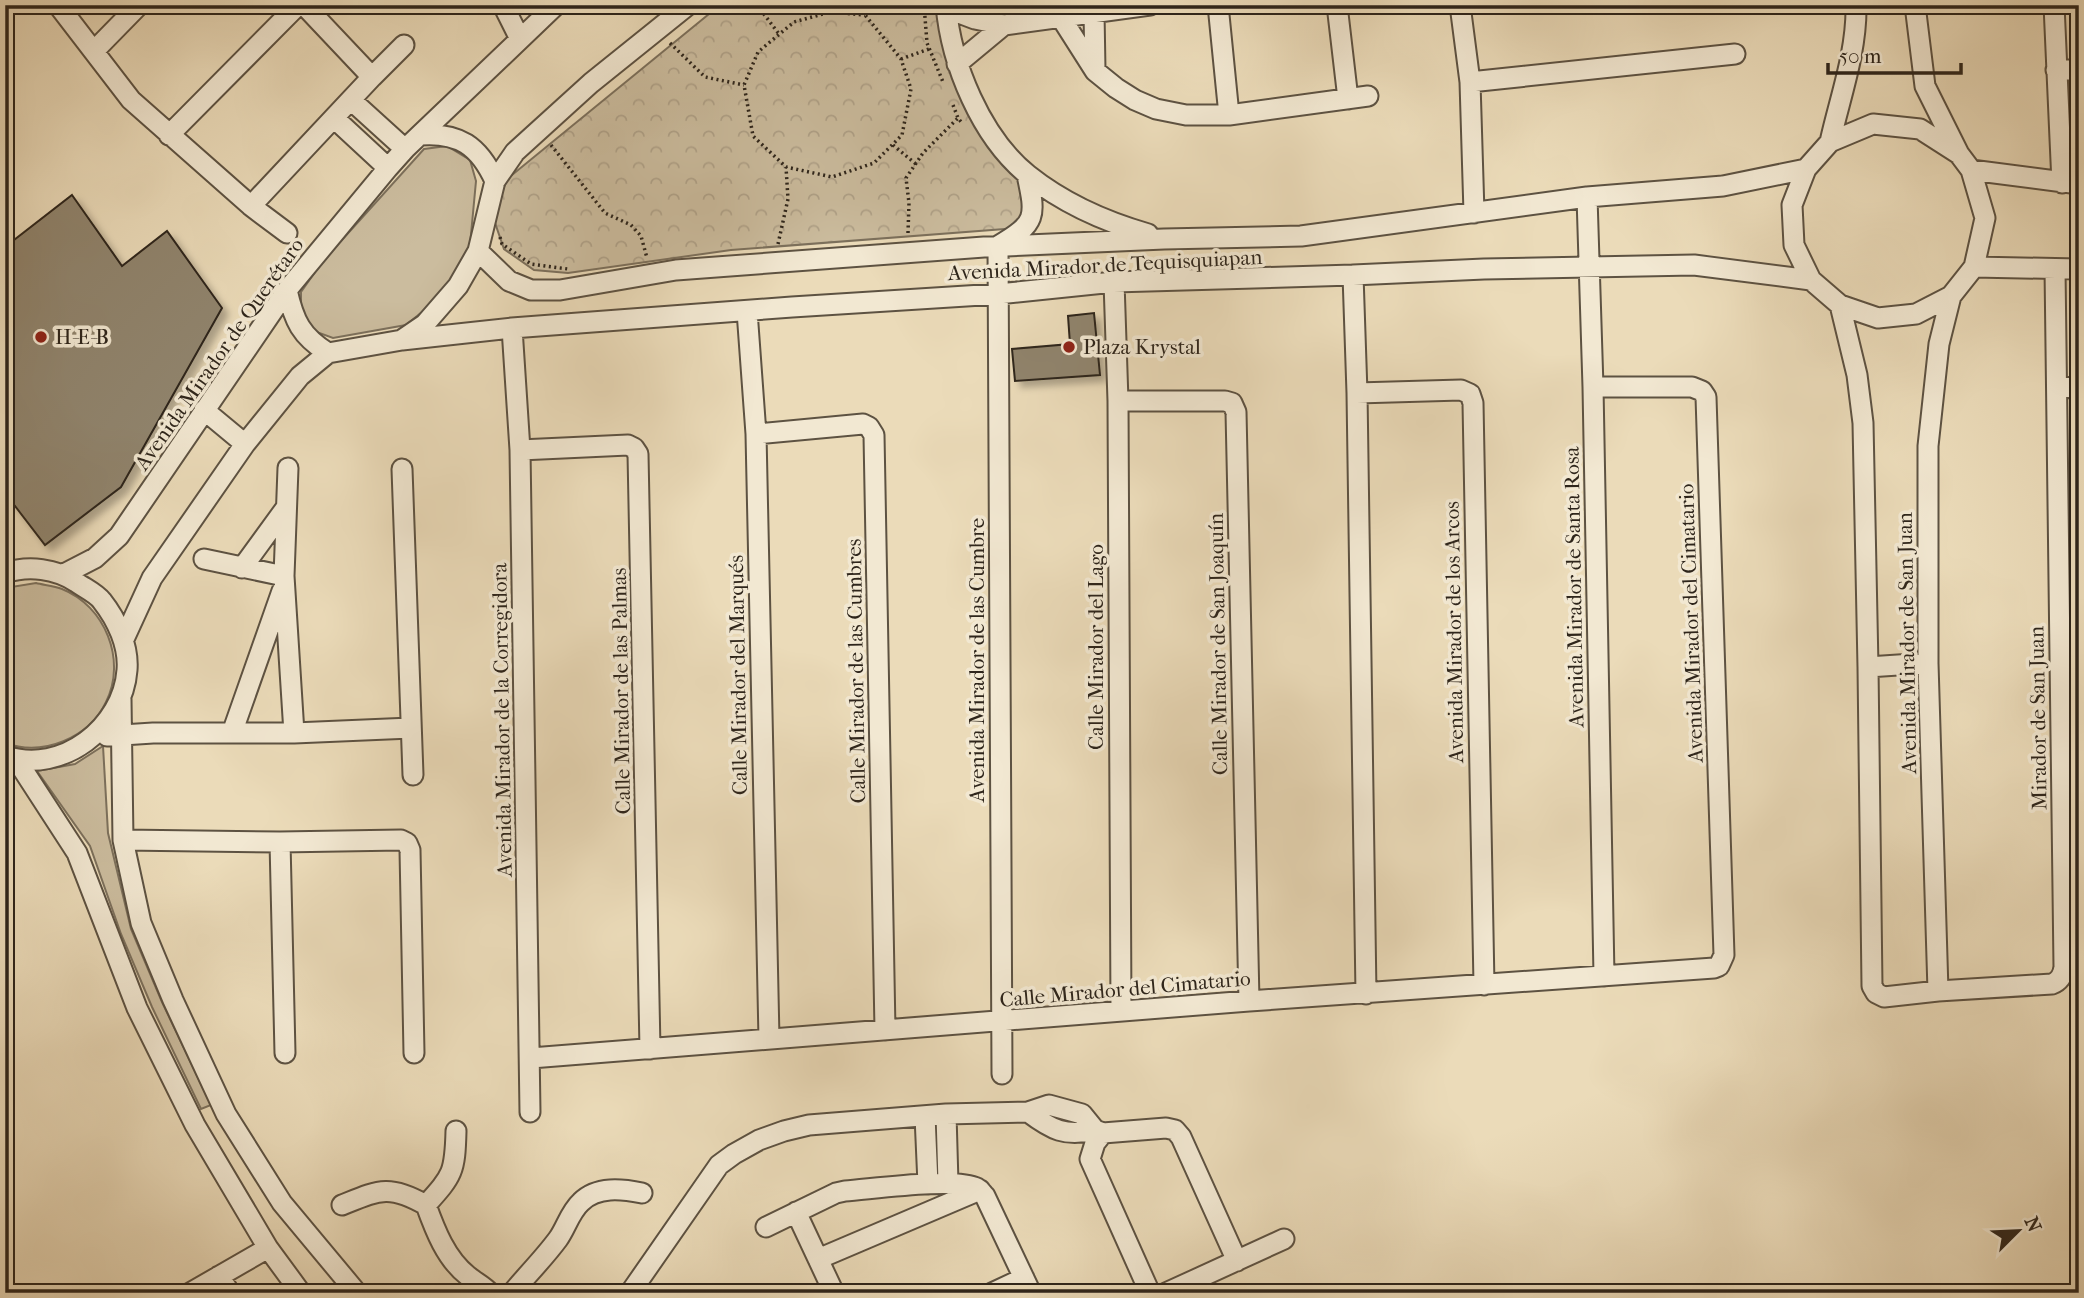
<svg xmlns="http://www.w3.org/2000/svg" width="2084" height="1298" viewBox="0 0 2084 1298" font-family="'IM FELL French Canon',serif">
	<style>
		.green { fill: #cbbc9e; stroke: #7c705c; stroke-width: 2 }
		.park { fill: url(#park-crowns); stroke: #7c705c; stroke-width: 2 }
		.building { fill: #90846d; stroke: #2e251b; stroke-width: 2; filter: url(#shadow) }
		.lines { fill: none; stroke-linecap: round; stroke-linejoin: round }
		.minor-casing { stroke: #5d5242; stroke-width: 23 }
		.path { stroke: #2e251b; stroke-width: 3.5; stroke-dasharray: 2 3.5; stroke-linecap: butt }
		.minor { stroke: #f2e8d2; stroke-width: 19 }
		.poi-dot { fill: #8f2418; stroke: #f2e8d2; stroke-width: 2.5 }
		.labels { text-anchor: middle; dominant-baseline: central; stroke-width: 7; stroke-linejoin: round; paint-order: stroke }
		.street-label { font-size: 21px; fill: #2e251b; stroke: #f2e8d2 }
		.poi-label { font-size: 21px; fill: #2e251b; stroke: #f2e8d2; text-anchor: start }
	</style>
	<defs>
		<pattern id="park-crowns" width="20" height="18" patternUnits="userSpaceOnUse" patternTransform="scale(1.75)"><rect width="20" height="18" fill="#cbbc9e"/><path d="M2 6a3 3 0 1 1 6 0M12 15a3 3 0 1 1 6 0" fill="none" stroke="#afa188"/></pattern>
		<filter id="shadow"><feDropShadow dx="6" dy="6" stdDeviation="3.5" flood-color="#0004"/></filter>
	</defs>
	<rect width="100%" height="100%" fill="#ebdbb9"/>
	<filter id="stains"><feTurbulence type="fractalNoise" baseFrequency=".00286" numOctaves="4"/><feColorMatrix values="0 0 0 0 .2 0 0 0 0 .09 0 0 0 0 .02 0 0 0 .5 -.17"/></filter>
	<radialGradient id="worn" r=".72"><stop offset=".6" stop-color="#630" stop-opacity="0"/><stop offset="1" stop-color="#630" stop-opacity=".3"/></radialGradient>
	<path class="green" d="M447,146L470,160L476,181L470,245L449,290L406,325L333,338L311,330L301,314V292L323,261L424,149Z
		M36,583C44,585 54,586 62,589C105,606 127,660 106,702C89,738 43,757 5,743V588Z
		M103,746L108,833L131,929L162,1002L211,1105L201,1109L152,1007L121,934L90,846L37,771L75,764Z"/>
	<path class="park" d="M720,5H936V12L966,110L1028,187L1031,202L1018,228L731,250L568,273L534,270L504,249L493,217L507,179Z"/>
	<path class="building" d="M72,195L122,266L167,231L222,308L121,487L45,545L5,493V247Z
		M1094,313L1100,375L1015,381L1012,349L1070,344L1068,316Z"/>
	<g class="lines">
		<g class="minor-casing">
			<path id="minor" d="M58,5L131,100L251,206L287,233
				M304,5L372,77
				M503,5L520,39
				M946,5C951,64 981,137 1028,175C1063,203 1106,222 1148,234
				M1218,5L1229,115
				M1337,5L1348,99
				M1460,5L1470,82L1474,213
				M1915,5L1925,86L1959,154L1971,170L1985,218L1974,267L1951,296L1916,314L1878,318L1840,305L1811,280L1794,245L1792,205L1806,169L1830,142L1873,124L1920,129L1959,154
				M2054,5L2062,183
				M946,8L975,19L1004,25L1150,5
				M1094,12L1095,70
				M1060,16L1095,71L1116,88L1135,100L1156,109L1186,115H1229L1368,96
				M94,51L139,5
				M957,64L1004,25
				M2056,70H2079
				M1470,82L1735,54
				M351,100L405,149
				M334,118L388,168
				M169,135L298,5
				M420,135C459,132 479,146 495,181
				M1830,142C1840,97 1857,52 1856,5
				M1971,170L2079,184
				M1587,197L1593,387L1604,976
				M251,206L372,77L404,45
				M478,251L509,281L531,290H560L676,270L984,247L1164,239L1301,236L1587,197L1723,186L1806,169
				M1974,267L2079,269
				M1353,275L1357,393L1366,994
				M1114,282L1118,401L1121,1011
				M287,290C294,321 301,336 328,353
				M1840,305L1857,375L1863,423L1868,667L1872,986L1876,993L1884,997L1938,991L2052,984C2060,981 2063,975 2064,967L2055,269
				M747,311L756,434L769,1039
				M512,328L520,450L530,1112
				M403,339L425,324L458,286L478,251L495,181L515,152L591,83L688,5
				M2057,387L2079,388
				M1357,393L1461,390L1470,394L1473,403L1484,985
				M1118,401H1225L1232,403L1236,412L1249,1001
				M204,410L245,444
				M756,434L863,424L869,427L874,435L885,1030
				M520,450L628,445L634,448L638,454L650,1049
				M288,468L284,576L294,733
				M402,469L413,775
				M204,559L284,576
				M242,568L285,509
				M5,573C29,565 56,569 76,582C84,588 96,593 102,601C117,620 129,646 127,670C123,727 62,775 6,756
				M64,574L95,558L119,536L287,290L388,168L405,149L556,5
				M124,639L152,578L245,444L300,376L328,353L402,340L512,328L792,307L998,294L1114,282L1353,275L1484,269L1694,265L1811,280
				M1868,667L1928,663
				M121,699L123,840L141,923L173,1000L226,1114L282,1203L357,1293
				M232,733L282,591
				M107,736L153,733H294L411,728
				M16,759L77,853L137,1008L195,1125L268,1248L301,1293
				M123,840L280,842L401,840L407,843L410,850L414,1053
				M280,842L285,1053
				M1938,991L1928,663V446L1939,344L1951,296
				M531,1058L1249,1001L1714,968L1719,966L1724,955L1706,397L1702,391L1692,387H1593
				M1002,1074L998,246C1037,223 1036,217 1027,175
				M1028,1112C1052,1130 1065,1137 1095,1130
				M946,1114L948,1183
				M925,1116L928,1184
				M1103,1133L1095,1143L1090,1159L1150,1293
				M342,1205C379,1190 389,1184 426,1205C453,1175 455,1172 456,1131
				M426,1205C435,1230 446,1259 468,1276C475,1282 484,1286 490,1293
				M796,1212L834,1293
				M766,1227L836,1193L845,1191C873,1189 955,1177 977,1188C981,1190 982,1193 985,1196L1031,1293
				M818,1259L980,1190
				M219,1276L230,1293
				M190,1293L268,1248
				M512,1293C527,1275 544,1258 558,1239C566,1228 570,1212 581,1202C597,1186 622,1189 642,1193
				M630,1293L719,1165L734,1154L759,1140L784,1131L809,1125L946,1114L1028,1112L1049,1105L1082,1114L1095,1130L1103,1133L1166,1128L1175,1130L1181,1137L1237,1261
				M992,1293L1024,1278
				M1166,1293L1284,1239"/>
		</g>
		<path class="path" d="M757,5L779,34
			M863,5L865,15L901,59L911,89L902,135L874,163L832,177L786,167L753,136L744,85L758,52L794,22L830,12L865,15
			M924,5L927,43L943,82
			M670,43L705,77L744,85
			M901,59L929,49
			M953,105L958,118L962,123
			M551,145L605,213L631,225L641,236L647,258
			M893,145L916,164
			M908,233L909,203L906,178L923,153L958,118
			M500,237L502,244L531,264L568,269
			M778,244L788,199L786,167"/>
		<use href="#minor" class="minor"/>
	</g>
	<g class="poi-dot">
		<circle cx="41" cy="337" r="7"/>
		<circle cx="1069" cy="347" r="7"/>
	</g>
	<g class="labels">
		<g class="street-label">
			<text transform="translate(1105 265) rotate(-3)">Avenida Mirador de Tequisquiapan</text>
			<text transform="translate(219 354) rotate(-55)">Avenida Mirador de Querétaro</text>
			<text transform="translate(1574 587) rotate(-91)">Avenida Mirador de Santa Rosa</text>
			<text transform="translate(1691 623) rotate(-92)">Avenida Mirador del Cimatario</text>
			<text transform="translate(1454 632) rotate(-91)">Avenida Mirador de los Arcos</text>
			<text transform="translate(1907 643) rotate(-91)">Avenida Mirador de San Juan</text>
			<text transform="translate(1218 644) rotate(-91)">Calle Mirador de San Joaquín</text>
			<text transform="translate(1096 647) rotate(-90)">Calle Mirador del Lago</text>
			<text transform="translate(977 660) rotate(-90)">Avenida Mirador de las Cumbre</text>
			<text transform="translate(856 671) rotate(-91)">Calle Mirador de las Cumbres</text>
			<text transform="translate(738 675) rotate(-91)">Calle Mirador del Marqués</text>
			<text transform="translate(621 691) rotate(-91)">Calle Mirador de las Palmas</text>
			<text transform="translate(2038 718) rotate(-91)">Mirador de San Juan</text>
			<text transform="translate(502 720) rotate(-91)">Avenida Mirador de la Corregidora</text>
			<text transform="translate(1125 989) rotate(-5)">Calle Mirador del Cimatario</text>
		</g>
		<g class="poi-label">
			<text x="55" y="337">H-E-B</text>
			<text x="1083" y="347">Plaza Krystal</text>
		</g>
	</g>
	<rect width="2084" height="1298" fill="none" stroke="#ebdbb9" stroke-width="28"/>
	<rect x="7" y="7" width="2070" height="1284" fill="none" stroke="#2e251b" stroke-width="3.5"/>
	<rect x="14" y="14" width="2056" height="1270" fill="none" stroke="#2e251b" stroke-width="2"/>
	<g transform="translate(2018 1231) rotate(66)" stroke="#f2e8d2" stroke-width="5" paint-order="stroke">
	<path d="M0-5L12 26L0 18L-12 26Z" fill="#2e251b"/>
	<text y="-10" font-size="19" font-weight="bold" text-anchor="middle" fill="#2e251b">N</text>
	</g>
	<path d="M1828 63v10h133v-10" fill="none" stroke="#2e251b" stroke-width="3.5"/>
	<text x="1839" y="63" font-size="21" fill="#2e251b" stroke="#f2e8d2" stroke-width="5" paint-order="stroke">50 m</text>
	<rect width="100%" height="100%" filter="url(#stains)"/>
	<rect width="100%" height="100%" fill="url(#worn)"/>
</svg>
